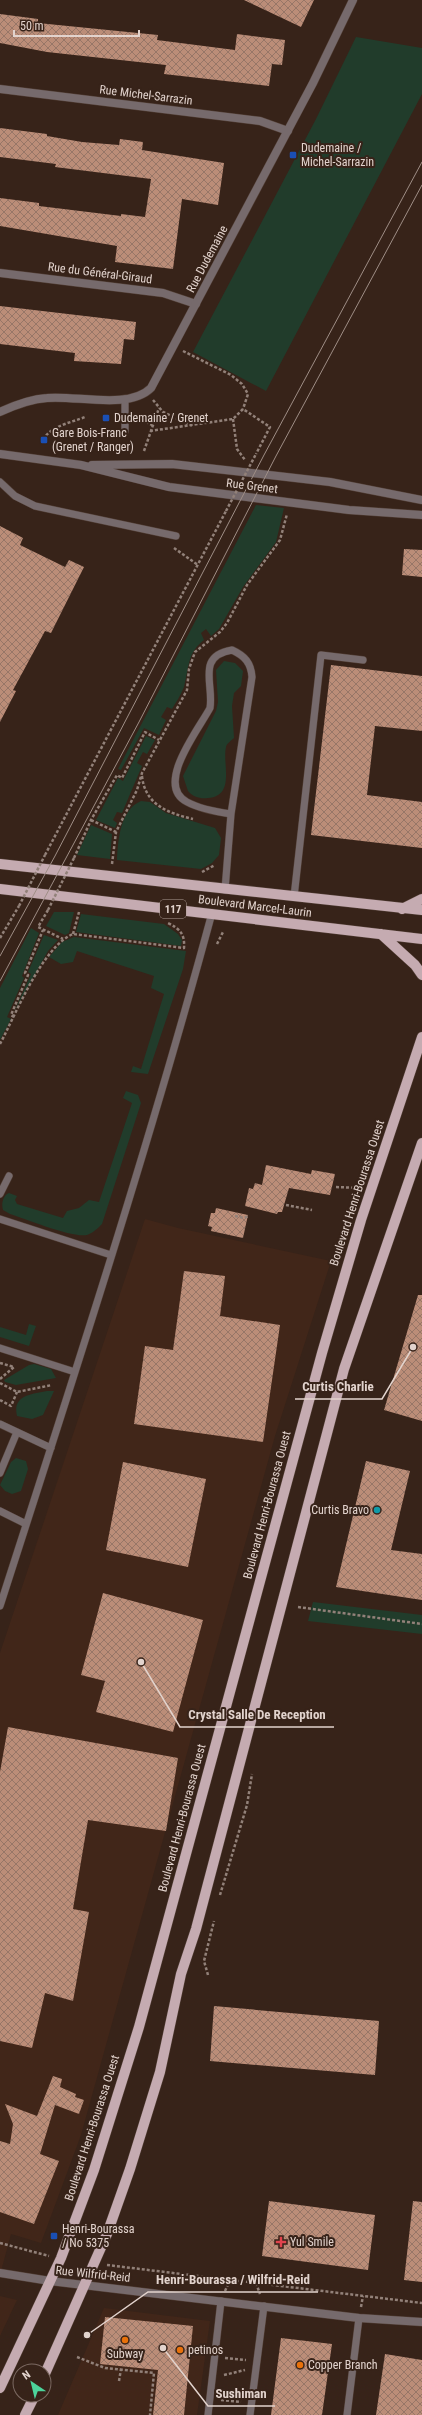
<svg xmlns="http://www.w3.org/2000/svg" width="422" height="2415" viewBox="0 0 422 2415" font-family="'Roboto Condensed',sans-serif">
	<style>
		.built { fill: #412619 }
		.green { fill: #213c2b }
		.building { fill: url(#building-cross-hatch) }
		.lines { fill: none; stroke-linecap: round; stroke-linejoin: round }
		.service-casing { stroke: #523f36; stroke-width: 8 }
		.minor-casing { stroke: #523f36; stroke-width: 9 }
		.tertiary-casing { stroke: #523f36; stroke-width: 9 }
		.primary-casing { stroke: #523f36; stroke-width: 11 }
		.path { stroke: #928179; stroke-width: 2.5; stroke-dasharray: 3 2; stroke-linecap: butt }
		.service { stroke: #766a6c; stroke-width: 7 }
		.minor { stroke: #766a6c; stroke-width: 8 }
		.tertiary { stroke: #766a6c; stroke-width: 8 }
		.primary { stroke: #c5abb1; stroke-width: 10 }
		.tram { stroke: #9f8e86; stroke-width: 1 }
		.path-bridge { stroke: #928179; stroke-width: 2.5; stroke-dasharray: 3 2; stroke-linecap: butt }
		.transit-dot { fill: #1a4fb4; stroke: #372319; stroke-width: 1.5 }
		.culture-dot { fill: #0f9aa8; stroke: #372319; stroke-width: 1.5 }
		.health-dot { fill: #e0444e; stroke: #372319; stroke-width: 1.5 }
		.food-dot { fill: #e8710a; stroke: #372319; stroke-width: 1.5 }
		.labels { text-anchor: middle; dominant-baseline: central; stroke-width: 4; stroke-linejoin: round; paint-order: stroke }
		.shield { fill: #372319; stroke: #af9e97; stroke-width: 1 }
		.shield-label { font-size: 11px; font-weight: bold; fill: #e2d3cd }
		.street-label { font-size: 12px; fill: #e2d3cd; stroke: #372319 }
		.poi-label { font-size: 12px; fill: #e2d3cd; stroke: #372319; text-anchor: start }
		.leader { fill: none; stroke: #e2d3cd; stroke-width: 1.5 }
		.callout-dot { fill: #e2d3cd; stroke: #372319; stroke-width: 1.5 }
		.callout-label { font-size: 13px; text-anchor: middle; font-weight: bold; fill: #e2d3cd; stroke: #372319; stroke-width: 4; stroke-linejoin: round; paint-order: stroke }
	</style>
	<defs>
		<pattern id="building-cross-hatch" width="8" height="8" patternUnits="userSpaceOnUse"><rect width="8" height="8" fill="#bb8d78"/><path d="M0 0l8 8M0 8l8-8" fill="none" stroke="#977667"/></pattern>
	</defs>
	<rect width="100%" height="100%" fill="#372319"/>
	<path class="built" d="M145,1219L178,1228L331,1261L275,1436L81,2135L41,2243L11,2234L0,2275V1653Z
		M0,2296L17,2300L0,2336Z
		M104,2308L210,2321L197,2415H58Z"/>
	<path class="green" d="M356,37L422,48V94L266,391L193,352L316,119Z
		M256,505L284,508L276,542L243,587L219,629L211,636L206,629L201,633L204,640C187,653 189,668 184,687C181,695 176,702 172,709L167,707L161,717L166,720L159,735L144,728L121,770L118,769Z
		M224,661L235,663L243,671L241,686L234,693L232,706L234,738C231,741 227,743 226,747C222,763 236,796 208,798C200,799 193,797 188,791L183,776L216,711L218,702L216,670Z
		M146,736L155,740L147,754L143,752L137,763L142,766L122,813L117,812L113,820L117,823L115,828L96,820L118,778L123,781Z
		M141,801L150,802L166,813L215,828L221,838L219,855L212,863L201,869L117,860C118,840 120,810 141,801Z
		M91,825L112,834L110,859L77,855Z
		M54,912H74L69,933L65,935L46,926Z
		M81,914L164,924L178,934L182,940L181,946L76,932Z
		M31,928L39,933L22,976L24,978L7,1017L11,1019L0,1040V988Z
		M44,935L58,940L48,951L14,1012L31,974L28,972Z
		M74,937L186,951L183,969L148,1074L131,1072L133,1066L141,1069L164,994L151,988L154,976L77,951L73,962L61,964L49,957L62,942Z
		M126,1091L138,1095L141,1103L102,1224C98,1228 93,1233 87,1235C72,1238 26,1219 10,1214L3,1210C1,1204 3,1195 9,1193L17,1196L15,1200L17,1204L63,1218L67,1211L79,1208L89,1200L99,1202L132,1103L123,1098Z
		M29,1324L36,1326L29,1346L0,1337V1327L26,1335Z
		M34,1364L51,1369L56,1378L16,1385L5,1382L4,1380L29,1365Z
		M47,1391H54L43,1415L32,1419L17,1416C12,1395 32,1394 47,1391Z
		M16,1458L26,1461L28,1469L21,1491L12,1494L5,1491L0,1485L11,1462Z
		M313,1602L422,1615V1634L308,1621Z"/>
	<path class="building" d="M244,0H314L301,27Z
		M0,14L38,19V23L158,35L157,40L235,50L237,34L285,40L282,65L272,64L269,86L164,74L166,65L47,52L0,43Z
		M0,128L47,134V136L82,142L119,145L120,139L143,142L142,150L224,163L218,205L182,199L173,269L115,262L117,246L0,226V198L39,203V206L121,216V214L145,217L151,179L55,167L56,164L0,157Z
		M0,306L136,322L134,340L124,339L121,364L74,361L75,353L0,344Z
		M0,526L23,538L20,545L65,567L69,560L84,567L51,633L45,631L13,690L16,691L0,722Z
		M404,549L422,550V577L402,575Z
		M331,665L422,676V731L375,726L367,795L422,802V848L311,835Z
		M266,1165L311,1174L312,1170L335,1174L330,1195L289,1188L282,1212H278L277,1214L245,1206L249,1188L253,1189L255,1183L262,1185Z
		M216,1208L248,1215L243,1238L211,1231L212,1227L208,1226L211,1213H215Z
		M184,1271L225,1276L220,1316L280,1325L263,1442L134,1424L145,1346L173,1350Z
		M418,1295H422V1421L384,1410Z
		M366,1461L410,1471L391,1550L422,1554V1600L336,1587Z
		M123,1462L206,1479L188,1567L106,1550Z
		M103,1593L203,1620L173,1732L96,1712L105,1681L81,1675Z
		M8,1727L178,1758L166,1831L88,1820L73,1909L89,1912L73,2001L45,1993L32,2048L0,2041V1772Z
		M214,2006L379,2021L375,2075L210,2061Z
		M53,2076L62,2079L60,2087L76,2094L75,2097L84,2100L79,2114L55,2105L40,2154L59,2161L34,2224L0,2212V2141L10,2144L13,2124L5,2104L37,2116Z
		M269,2201L375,2215L368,2270L262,2256Z
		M413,2201L422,2202V2282L404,2280Z
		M105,2317L193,2326L184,2415H153L158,2370L100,2364Z
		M281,2338L332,2344L322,2415H271Z
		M385,2354L422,2360V2415H376Z"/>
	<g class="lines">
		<g class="service-casing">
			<path id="service" d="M125,399V431
				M0,482L15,496L35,506L176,536
				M225,890L231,814L252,677C251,663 245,656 232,650C196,656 214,684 210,708C199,729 154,785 187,802C200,809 217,812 231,814
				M294,897L321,655L363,660
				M0,1194L9,1176
				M0,1219L111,1255
				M0,1348L75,1372
				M0,1424L51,1448
				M0,1473L17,1432
				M0,1511L26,1524
				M0,1606C74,1376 149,1146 212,913
				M208,2415L221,2301
				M250,2415L264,2306
				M347,2415L359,2318"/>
		</g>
		<g class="minor-casing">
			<path id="minor" d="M0,89L260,121L288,131
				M0,273L163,293L196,304
				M0,2273L50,2281L359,2318L422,2322"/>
		</g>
		<g class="tertiary-casing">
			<path id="tertiary" d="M0,412C15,405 30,399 47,398C76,395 129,410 151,388L313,83L353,0
				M0,454L81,465L169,487L349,510L422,515
				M92,465L172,464L330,482L422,500"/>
		</g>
		<g class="primary-casing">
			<path id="primary" d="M0,864L422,910
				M0,889L422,939
				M402,909L422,899
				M381,934L415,965L422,975
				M44,2376L107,2234L130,2169L160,2072L181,1974L196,1929L344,1369L422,1143
				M0,2388L61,2258L94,2170L139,2027L322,1353L361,1220L422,1037
				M25,2415L35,2395"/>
		</g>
		<path class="path" d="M183,351L231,375L242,384L248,394L243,409
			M153,400L163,412L193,426
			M137,417L152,425
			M233,419L237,449L245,460
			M150,431L233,419L243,409L270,427L256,454
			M44,440C47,427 73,422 85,417
			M144,451L159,408
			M174,548L198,565
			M142,776C145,805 168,813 193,819
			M91,820L116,832
			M45,855L226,511
			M74,858L91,820L117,775L122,778L145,732L159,740
			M112,864L116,832L137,790L142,773L187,690L189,669L195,652L220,632L227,623L247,585L280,540L287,514
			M202,872L215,865
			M48,910L38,927L63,939
			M73,934L79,912
			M0,938L19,906
			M217,944L223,932
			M14,1017L11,1015L28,975L25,973L43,930
			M0,1044C16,1014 42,947 73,934L184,948C185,934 180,929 168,923
			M336,1187L359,1188
			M286,1205L312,1210
			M235,1216L244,1218L249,1216
			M0,1363L14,1367L0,1379
			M0,1383L17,1392L52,1385
			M0,1400L11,1406L17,1392
			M298,1607L422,1624
			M220,1895L247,1805L252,1774
			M208,1975L204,1961L214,1921
			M0,2243L49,2256
			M107,2265L422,2303
			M256,2283L260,2294
			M225,2291L230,2280
			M361,2307L363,2296
			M77,2357L105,2368L154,2373L150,2415
			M225,2358L246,2360
			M224,2375L245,2370
			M119,2381L121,2369
			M221,2400L241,2402"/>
		<use href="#service" class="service"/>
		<use href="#minor" class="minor"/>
		<use href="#tertiary" class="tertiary"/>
		<use href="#primary" class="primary"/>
		<path class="tram" d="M0,956L55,856L264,455L422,162
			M0,981L139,722L276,456L422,185"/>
		<path class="path-bridge" d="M226,511L256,454
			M19,906L45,855
			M48,910L74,858"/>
	</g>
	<g class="transit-dot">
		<rect x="289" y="151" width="8" height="8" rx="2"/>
		<rect x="102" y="414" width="8" height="8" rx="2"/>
		<rect x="40" y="436" width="8" height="8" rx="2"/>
		<rect x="50" y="2232" width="8" height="8" rx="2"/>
	</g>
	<circle class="culture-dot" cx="377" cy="1510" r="4"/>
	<path class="health-dot" d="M279 2236h4v4h4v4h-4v4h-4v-4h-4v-4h4z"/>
	<g class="food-dot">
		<circle cx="125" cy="2340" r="4"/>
		<circle cx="180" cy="2350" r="4"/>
		<circle cx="300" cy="2365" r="4"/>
	</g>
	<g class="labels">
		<rect class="shield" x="160" y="900" width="26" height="18" rx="3"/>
		<g class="shield-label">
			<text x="173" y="909">117</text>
		</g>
		<g class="street-label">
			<text transform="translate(146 95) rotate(7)">Rue Michel-Sarrazin</text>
			<text transform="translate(207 259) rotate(-62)">Rue Dudemaine</text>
			<text transform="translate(100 273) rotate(7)">Rue du Général-Giraud</text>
			<text transform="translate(252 486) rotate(7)">Rue Grenet</text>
			<text transform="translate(255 906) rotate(7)">Boulevard Marcel-Laurin</text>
			<text transform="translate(357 1193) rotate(-72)">Boulevard Henri-Bourassa Ouest</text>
			<text transform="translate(267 1505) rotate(-75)">Boulevard Henri-Bourassa Ouest</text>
			<text transform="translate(182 1818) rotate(-75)">Boulevard Henri-Bourassa Ouest</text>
			<text transform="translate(92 2128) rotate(-72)">Boulevard Henri-Bourassa Ouest</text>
			<text transform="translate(93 2274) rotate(6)">Rue Wilfrid-Reid</text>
		</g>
		<g class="poi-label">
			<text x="301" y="148">Dudemaine /<tspan x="301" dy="14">Michel-Sarrazin</tspan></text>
			<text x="114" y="418">Dudemaine / Grenet</text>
			<text x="52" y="433">Gare Bois-Franc<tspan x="52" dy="14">(Grenet / Ranger)</tspan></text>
			<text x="369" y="1510" text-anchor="end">Curtis Bravo</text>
			<text x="62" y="2229">Henri-Bourassa<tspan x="62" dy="14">/ No 5375</tspan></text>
			<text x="290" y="2242">Yul Smile</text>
			<text x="188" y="2350">petinos</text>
			<text x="125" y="2354" text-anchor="middle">Subway</text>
			<text x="308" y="2365">Copper Branch</text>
		</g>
	</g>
	<path class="leader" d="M413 1347L382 1399H295M141 1662L180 1727H334M87 2335L148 2292H318M163 2348L208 2406H275"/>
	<g class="callout-dot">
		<circle cx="413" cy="1347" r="4"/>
		<circle cx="141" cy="1662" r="4"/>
		<circle cx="87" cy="2335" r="4"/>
		<circle cx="163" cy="2348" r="4"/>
	</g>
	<g class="callout-label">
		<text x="338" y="1391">Curtis Charlie</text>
		<text x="257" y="1719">Crystal Salle De Reception</text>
		<text x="233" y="2284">Henri-Bourassa / Wilfrid-Reid</text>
		<text x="241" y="2398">Sushiman</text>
	</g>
	<g transform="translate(32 2383) rotate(325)"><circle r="19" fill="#372319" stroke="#7b6961"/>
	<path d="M0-3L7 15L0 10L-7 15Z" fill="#4cd49b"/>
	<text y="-6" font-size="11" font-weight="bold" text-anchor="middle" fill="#e2d3cd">N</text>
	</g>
	<path d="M14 30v6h125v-6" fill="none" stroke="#e2d3cd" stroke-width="2"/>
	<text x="20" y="30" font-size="12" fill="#e2d3cd" stroke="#372319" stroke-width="3" paint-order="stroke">50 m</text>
</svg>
